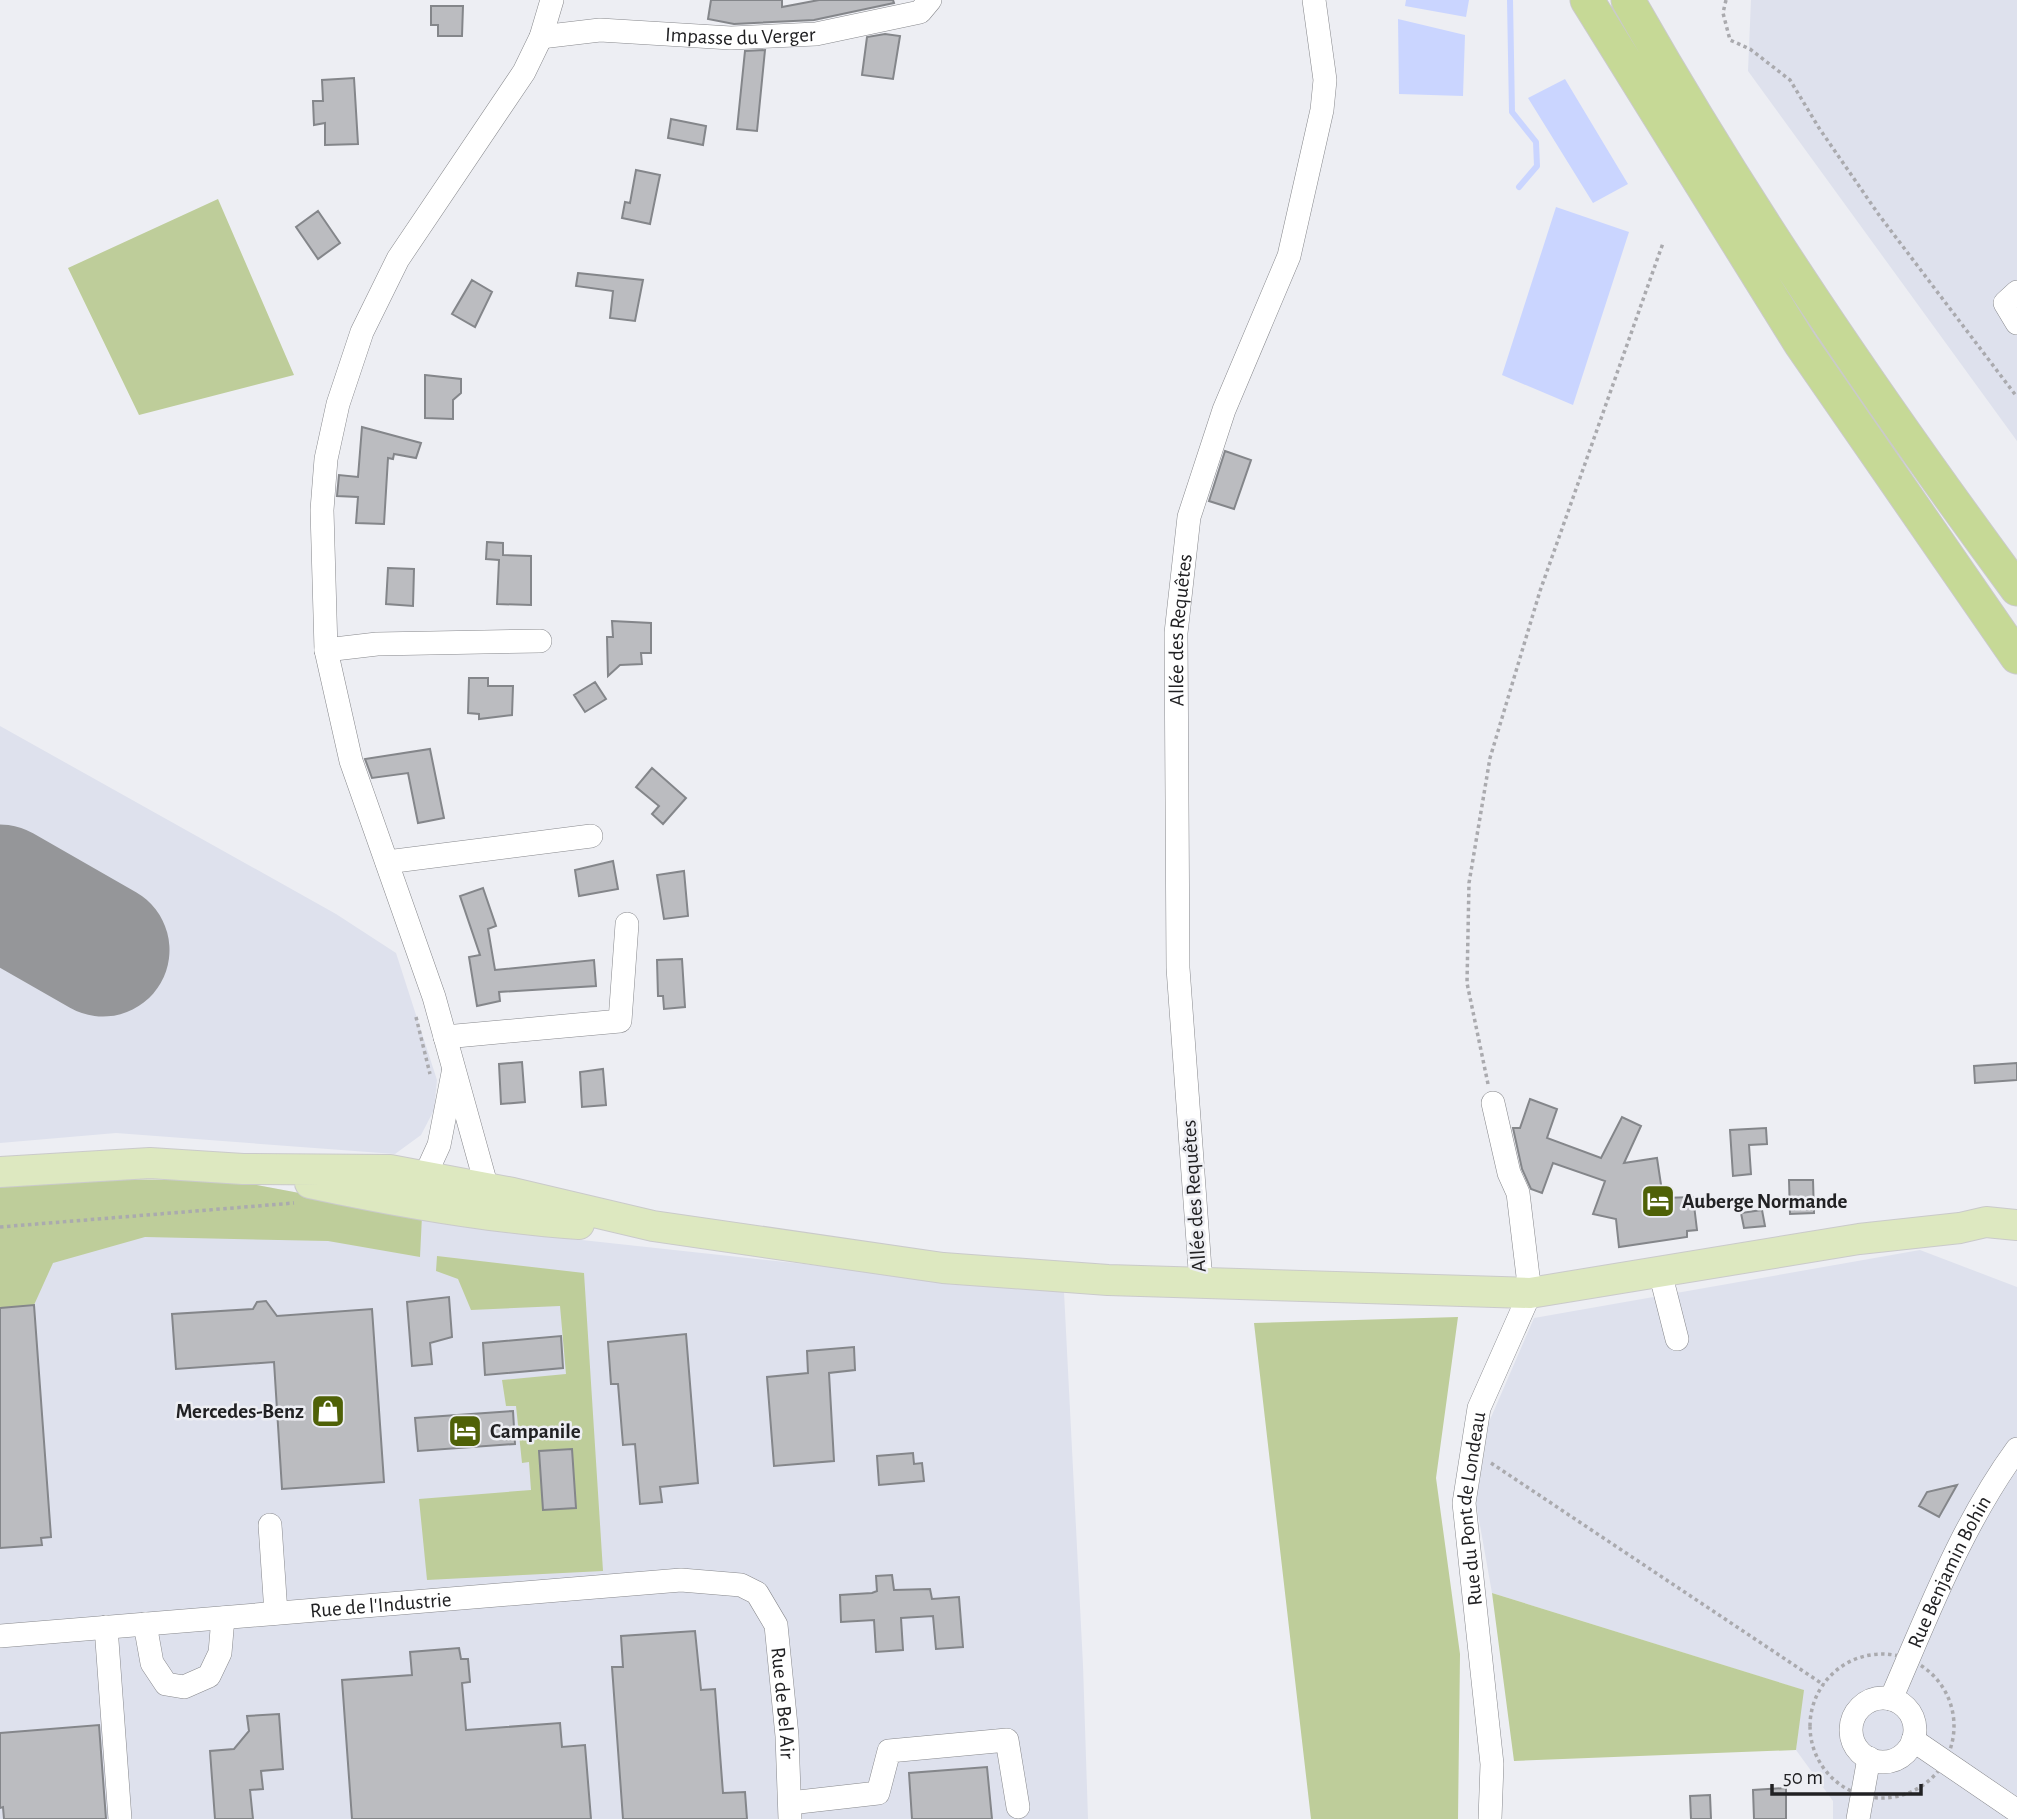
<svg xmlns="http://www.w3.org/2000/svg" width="2017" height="1819" viewBox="0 0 2017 1819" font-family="'Alegreya Sans',sans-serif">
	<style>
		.built { fill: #dee1ed }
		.green { fill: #becd9a }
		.water { fill: #cad5ff }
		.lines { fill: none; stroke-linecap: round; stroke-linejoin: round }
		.stream { stroke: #cad5ff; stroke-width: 6 }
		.runway { stroke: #959699; stroke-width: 133 }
		.building { fill: #bbbcc0; stroke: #84868a; stroke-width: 2 }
		.minor-casing { stroke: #87888c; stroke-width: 24 }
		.major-casing { stroke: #cacaca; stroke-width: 32 }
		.highway-casing { stroke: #cacaca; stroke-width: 35 }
		.path { stroke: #aaaaae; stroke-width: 3.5; stroke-dasharray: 3.5 3.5; stroke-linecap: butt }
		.minor { stroke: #fff; stroke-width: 23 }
		.major { stroke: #dde8c0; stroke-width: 30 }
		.highway { stroke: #c6d996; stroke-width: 33 }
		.labels { text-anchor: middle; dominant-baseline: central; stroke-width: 5; stroke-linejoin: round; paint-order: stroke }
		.street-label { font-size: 21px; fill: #212123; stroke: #edeef3 }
		.poi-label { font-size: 21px; font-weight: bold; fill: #212123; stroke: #edeef3; text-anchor: start }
	</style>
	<rect width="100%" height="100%" fill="#edeef3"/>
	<path class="built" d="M1751,0H2017V441L1748,71Z
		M0,726L336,914L396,953L437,1080L434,1110L421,1135L395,1154L116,1133L0,1143Z
		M230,1180L507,1232L1064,1292L1083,1665L1088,1819H0V1183Z
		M1920,1250L2017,1287V1819H1833V1801L1796,1750L1803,1690L1492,1593L1476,1503L1489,1422L1534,1318Z"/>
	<path class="green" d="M218,199L294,375L139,415L68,268Z
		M46,1179L230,1180L422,1216L420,1257L328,1241L145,1237L53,1263L34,1305L0,1308V1185Z
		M437,1256L584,1273L603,1571L427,1580L419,1499L531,1490L529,1462L522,1463L516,1406H506L502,1380L566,1374L560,1306L471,1310L458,1279L436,1271Z
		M1458,1317L1436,1478L1460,1654L1458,1819H1311L1254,1323Z
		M1492,1593L1804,1690L1796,1750L1514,1761Z"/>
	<path class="water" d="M1406,0H1469L1466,17L1405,6Z
		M1398,19L1465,35L1463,96L1399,94Z
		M1565,79L1628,184L1593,203L1528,98Z
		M1556,207L1629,232L1573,405L1502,375Z"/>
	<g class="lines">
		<path class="stream" d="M1510,0L1512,112L1536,142L1537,166L1519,187"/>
		<path class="runway" d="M0,891L103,950"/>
	</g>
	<path class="building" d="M711,0H782V7L819,0H893L894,3L814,20L734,24L708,19Z
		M431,6H463L462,36H438V25H431Z
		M885,34L900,36L893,79L862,75L867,37Z
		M765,50L757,131L737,129L745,51Z
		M354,78L358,144L325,145V123L314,125L313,101H323L322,80Z
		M671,119L706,126L703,145L668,138Z
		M636,170L660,175L650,224L622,218L625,202L630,203Z
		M318,211L340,243L318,259L296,227Z
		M578,273L643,280L635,321L610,318L613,291L576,286Z
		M472,280L492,292L475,327L452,314Z
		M425,375L461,379V393L453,400V419L425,418Z
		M362,427L421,443L416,458L394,454L393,459L388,458L384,524L356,523L358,497L337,496L339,475L358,477Z
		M1225,451L1251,460L1234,509L1209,501Z
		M487,542L503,543V555L531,556V605L497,604L499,560L486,559Z
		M388,568L414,569L413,606L386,604Z
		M612,621L651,623V653H641L642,664L620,665L608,676L607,637H613Z
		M469,678H488V686H513L512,715L479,719V714L468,713Z
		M595,682L606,699L585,712L574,695Z
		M430,749L444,818L418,823L408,773L372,778L365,759Z
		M652,768L686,798L663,824L652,814L659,806L636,787Z
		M613,861L618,889L579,896L575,870Z
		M684,871L688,916L664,919L657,875Z
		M483,888L496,926L488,929L495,970L594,960L596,986L499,992L500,1001L477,1006L469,957L480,955L460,896Z
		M682,959L685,1007L664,1009L663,996H658L657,960Z
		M522,1062L525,1102L501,1104L499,1064Z
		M2017,1063V1080L1975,1083L1974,1066Z
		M603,1069L606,1105L582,1107L580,1072Z
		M1530,1099L1557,1109L1547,1138L1601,1158L1622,1117L1641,1126L1624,1163L1657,1158L1663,1198L1693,1197L1697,1230L1687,1231V1237L1619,1247L1616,1219L1593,1214L1605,1181L1553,1163L1542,1193L1531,1189L1522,1169L1513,1128H1520Z
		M1766,1128L1767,1144L1749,1145L1751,1174L1733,1176L1730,1130Z
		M1789,1180H1813L1814,1213L1790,1214Z
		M1762,1210L1765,1226L1744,1228L1741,1213Z
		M449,1297L452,1337L430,1343L432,1364L412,1366L407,1302Z
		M266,1301L277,1316L372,1309L384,1482L282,1489L274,1362L176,1369L172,1314L253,1309L257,1302Z
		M34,1305L51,1537L41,1538L42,1545L0,1548V1308Z
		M686,1334L698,1483L660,1487L662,1502L640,1504L635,1444L623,1445L618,1384H611L608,1342Z
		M561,1336L563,1368L485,1375L483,1343Z
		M854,1347L855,1370L829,1373L834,1461L774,1466L767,1377L808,1373L807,1351Z
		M513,1411L515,1444L418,1451L415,1418Z
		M572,1449L576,1508L543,1510L539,1451Z
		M913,1453L914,1464L922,1463L924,1481L879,1485L877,1456Z
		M1957,1485L1939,1517L1919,1506L1927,1492Z
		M892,1575L894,1590L930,1589L932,1599L959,1597L963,1647L936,1649L933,1616L901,1618L903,1650L876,1652L874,1620L841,1622L840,1595L872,1593L877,1591L876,1576Z
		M695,1631L701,1690L715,1689L723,1793L745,1792L747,1819H623L612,1667H623L621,1636Z
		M459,1648L461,1659H468L470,1682L462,1683L466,1730L560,1723L562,1747L585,1745L591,1819H352L342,1680L412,1675L410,1652Z
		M279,1714L283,1769L261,1771L263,1789L250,1790L253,1819H215L210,1751L234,1749L249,1731L247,1716Z
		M99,1725L106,1819H4L3,1807L0,1808V1733Z
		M987,1767L992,1819H912L909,1773Z
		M1786,1788V1819H1754L1753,1790Z
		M1710,1795L1711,1819H1691L1690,1796Z"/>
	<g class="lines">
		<g class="minor-casing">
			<g id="minor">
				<path id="s1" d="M541,37L600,30L731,38L816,34L920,12L930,0"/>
				<path d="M2017,292L2005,303L2017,323"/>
				<path d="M326,650L377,644L540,641"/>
				<path d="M387,862L591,836"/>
				<path d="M445,1037L620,1021L627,924"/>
				<path d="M424,1178L439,1145L453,1073"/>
				<path d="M487,1188L434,997L351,761L326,650L322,510L326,459L338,404L362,332L398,259L524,72L541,37L552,0"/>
				<path d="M1660,1272L1677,1339"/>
				<path id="s2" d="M1201,1283L1178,968L1176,633L1189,517L1224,410L1289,256L1322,110L1325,80L1314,0"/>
				<path d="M270,1525L276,1613"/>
				<path d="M145,1624L152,1663L166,1684L184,1687L209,1676L220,1653L223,1618"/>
				<path d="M106,1627L120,1819"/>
				<path id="s3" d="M0,1636L681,1580L741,1585L757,1593L776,1625L787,1736L790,1819"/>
				<circle cx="1883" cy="1730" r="32"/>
				<path id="s4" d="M1891,1699C1928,1614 1962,1524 2017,1449"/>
				<path d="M1913,1740L2017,1811"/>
				<path d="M790,1803L878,1793L889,1751L1007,1740L1018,1807"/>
				<path id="s5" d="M1490,1819L1492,1764L1464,1503L1479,1408L1530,1293L1518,1193L1509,1173L1493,1103"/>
				<path d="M1858,1819L1869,1758"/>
			</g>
		</g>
		<g class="major-casing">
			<path id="major" d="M0,1172L150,1163L243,1169L390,1170L513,1193L653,1226L943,1268L1108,1280L1530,1293L1859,1239L1960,1228L1986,1222L2017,1225
				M310,1183C399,1202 489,1218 579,1224"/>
		</g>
		<g class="highway-casing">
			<path id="highway" d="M1587,0L1800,343L2017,657
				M1628,0C1744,205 1877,399 2017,589"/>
		</g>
		<path class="path" d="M1726,0L1723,13L1730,40L1750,49L1790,80L1819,128L1879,215L2017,397
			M416,1017L430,1074
			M1488,1084L1467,983L1469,883L1490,758L1540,591L1663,243
			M0,1227L294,1203
			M1491,1463L1824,1685
			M1810 1726a72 72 0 1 1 144 0a72 72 0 1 1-144 0Z"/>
		<use href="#minor" class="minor"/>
		<use href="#major" class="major"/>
		<use href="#highway" class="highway"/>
	</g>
	<defs>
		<g id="hotel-square" transform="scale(1.75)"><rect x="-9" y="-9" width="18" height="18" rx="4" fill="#4f6107" stroke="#edeef3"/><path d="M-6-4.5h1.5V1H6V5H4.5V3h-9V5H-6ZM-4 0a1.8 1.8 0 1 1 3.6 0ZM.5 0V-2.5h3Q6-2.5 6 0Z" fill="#fff"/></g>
		<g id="shop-square" transform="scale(1.75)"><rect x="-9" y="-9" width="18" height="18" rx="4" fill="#4f6107" stroke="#edeef3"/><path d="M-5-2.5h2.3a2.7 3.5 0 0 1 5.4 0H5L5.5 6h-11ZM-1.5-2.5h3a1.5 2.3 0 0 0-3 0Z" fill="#fff"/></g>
	</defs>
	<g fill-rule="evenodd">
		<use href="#hotel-square" x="1658" y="1201"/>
		<use href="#shop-square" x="328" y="1411"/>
		<use href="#hotel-square" x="465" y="1431"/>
	</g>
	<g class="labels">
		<g class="street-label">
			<text stroke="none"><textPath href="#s1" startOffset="200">Impasse du Verger</textPath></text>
			<text stroke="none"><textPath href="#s2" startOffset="654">Allée des Requêtes</textPath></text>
			<text transform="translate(1194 1196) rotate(-94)">Allée des Requêtes</text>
			<text stroke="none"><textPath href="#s5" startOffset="312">Rue du Pont de Londeau</textPath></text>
			<text stroke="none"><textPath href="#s4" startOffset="140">Rue Benjamin Bohin</textPath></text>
			<text stroke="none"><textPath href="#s3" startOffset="382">Rue de l'Industrie</textPath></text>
			<text stroke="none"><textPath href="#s3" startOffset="877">Rue de Bel Air</textPath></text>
		</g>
		<g class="poi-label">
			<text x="1682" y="1201">Auberge Normande</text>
			<text x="304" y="1411" text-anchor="end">Mercedes-Benz</text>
			<text x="490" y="1431">Campanile</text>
		</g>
	</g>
	<path d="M1772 1784v10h149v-10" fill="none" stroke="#212123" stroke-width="3.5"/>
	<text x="1783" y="1784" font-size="21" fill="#212123" stroke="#edeef3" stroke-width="5" paint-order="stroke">50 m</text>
</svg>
